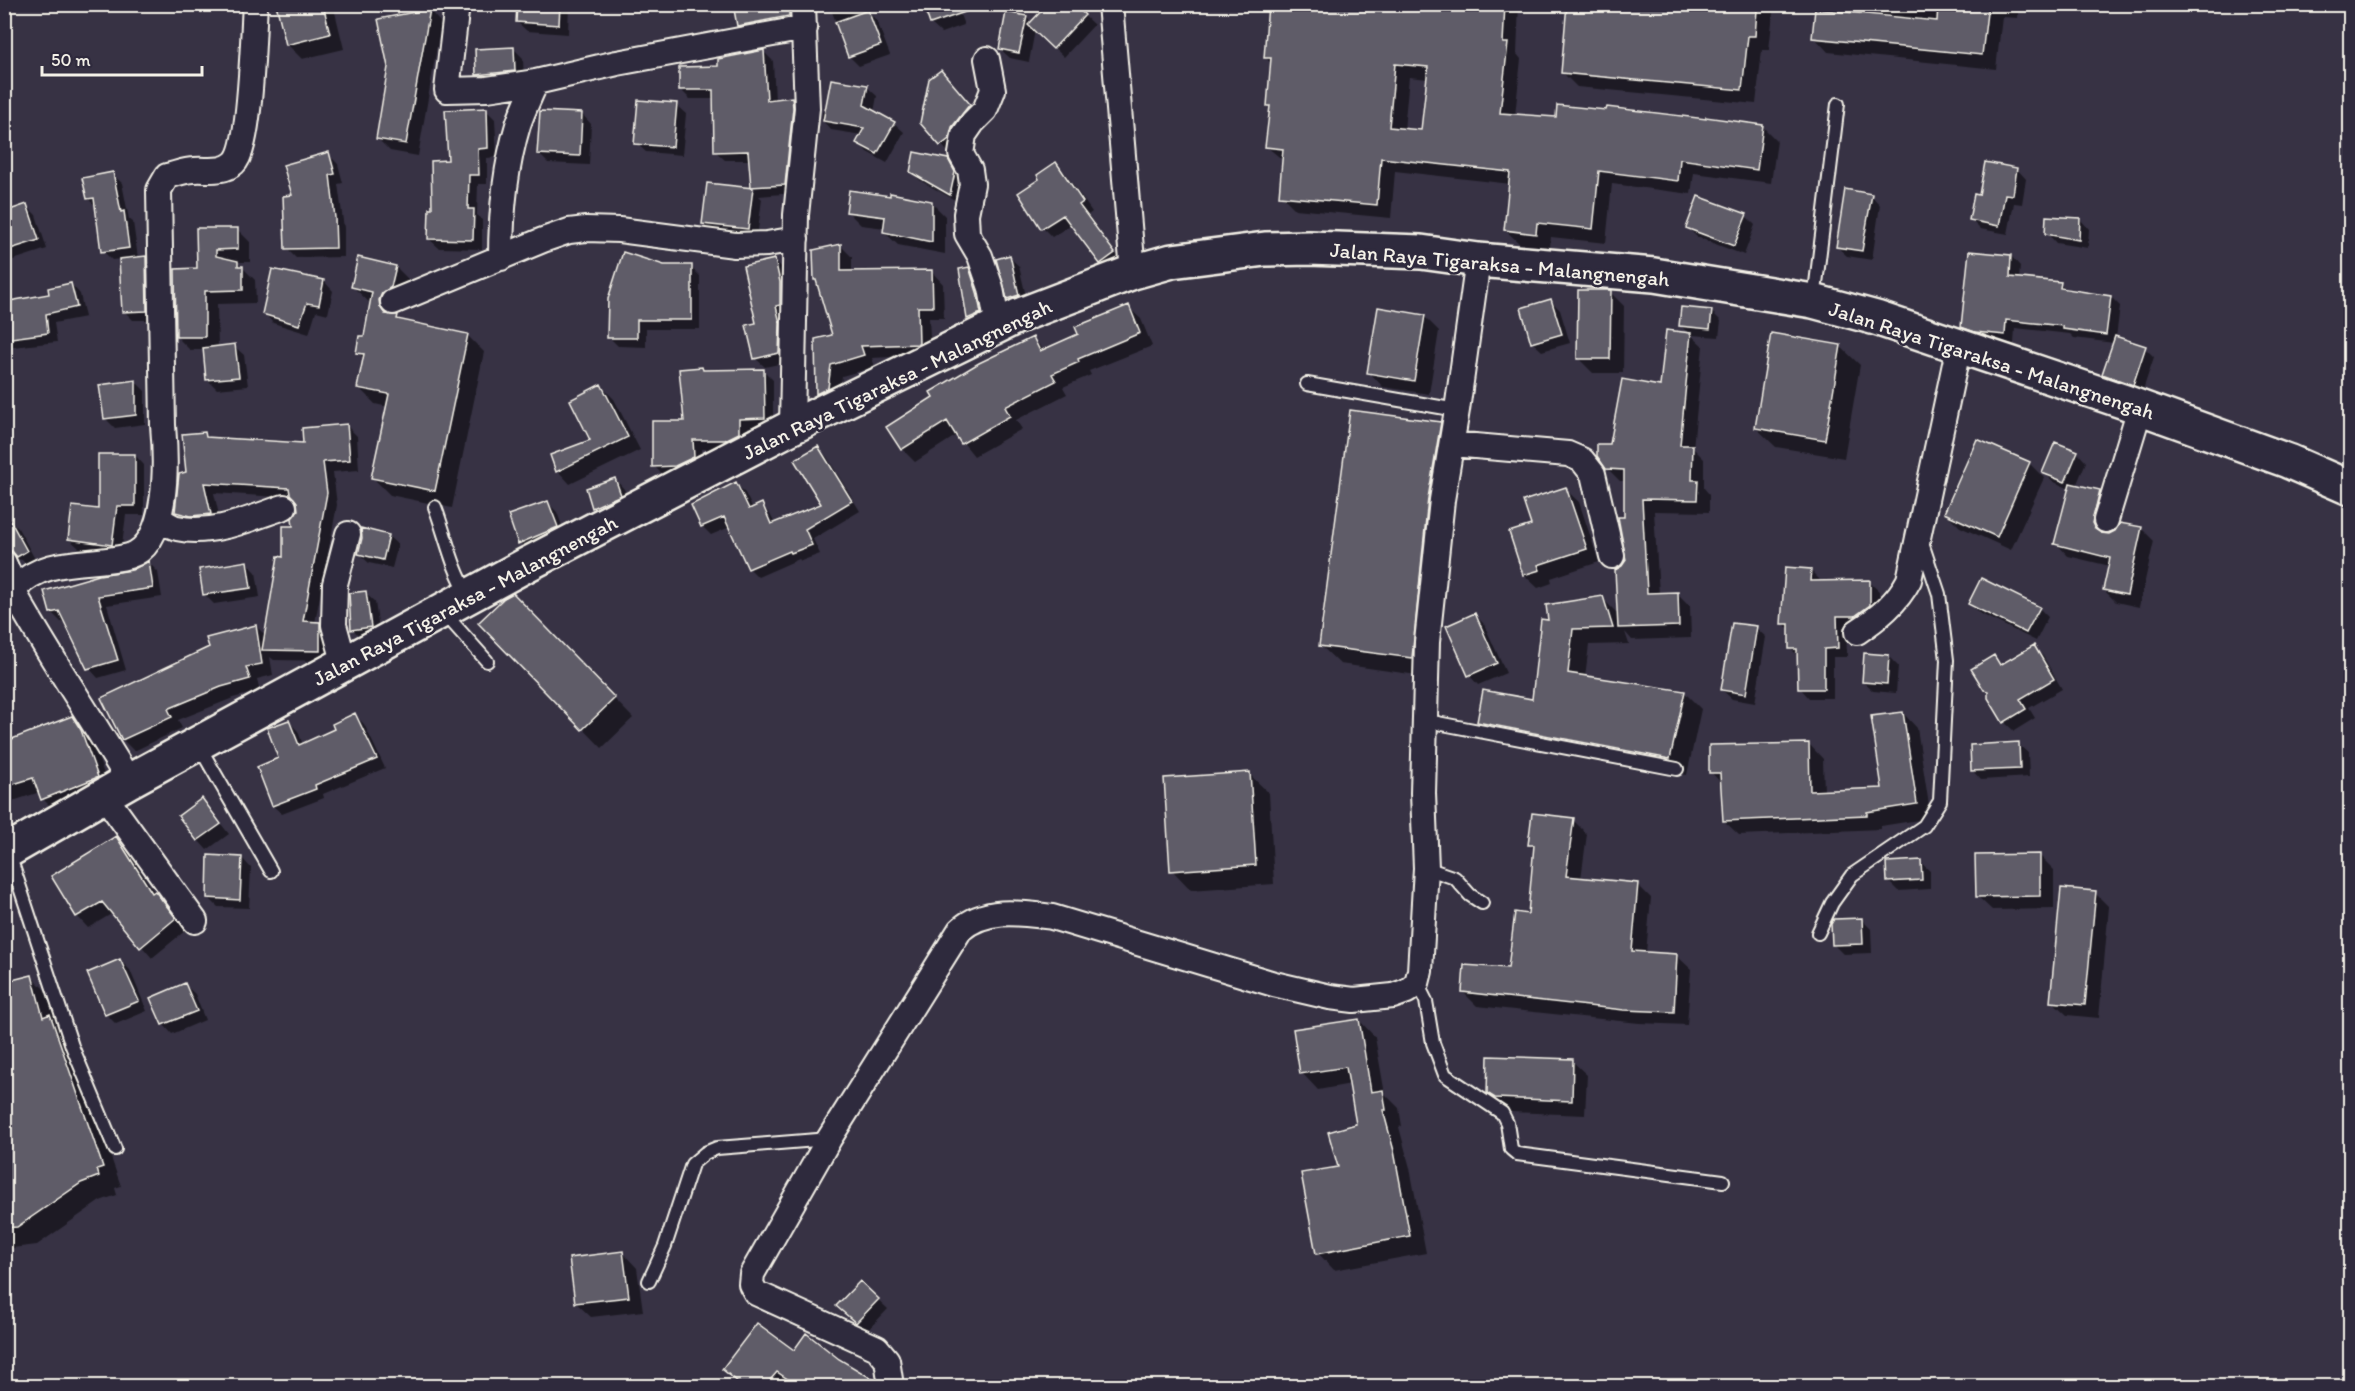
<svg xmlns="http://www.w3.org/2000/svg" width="2355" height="1391" viewBox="0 0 2355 1391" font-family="Itim,sans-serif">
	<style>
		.shadow { fill: #0007; fill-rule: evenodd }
		.building { fill: #5f5c67; stroke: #f4f1e8; stroke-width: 1.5; fill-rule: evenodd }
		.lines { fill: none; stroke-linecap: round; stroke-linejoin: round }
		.lane-casing { stroke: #f4f1e8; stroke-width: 16 }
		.street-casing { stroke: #f4f1e8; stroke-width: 28 }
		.primary-casing { stroke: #f4f1e8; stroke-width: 38 }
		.lane { stroke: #2f2a3d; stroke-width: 12 }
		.street { stroke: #2f2a3d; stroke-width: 24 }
		.primary { stroke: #2f2a3d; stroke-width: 33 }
		.labels { text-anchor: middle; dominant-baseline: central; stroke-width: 5; stroke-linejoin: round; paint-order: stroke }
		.street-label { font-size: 21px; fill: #f4f1e8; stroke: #2f2a3d }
	</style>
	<rect width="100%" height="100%" fill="#373244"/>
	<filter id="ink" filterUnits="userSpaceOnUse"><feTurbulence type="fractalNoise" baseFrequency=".0167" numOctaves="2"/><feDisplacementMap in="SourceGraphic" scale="12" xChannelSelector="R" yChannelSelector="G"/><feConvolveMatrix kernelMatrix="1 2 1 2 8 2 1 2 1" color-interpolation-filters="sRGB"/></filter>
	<g filter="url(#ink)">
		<path class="shadow" d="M278,4H333L344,49L302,59L288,45Z
			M518,4H569L568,34L527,31L517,22Z
			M734,4H797L798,26L748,35L739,25Z
			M829,4H868V12L877,21L890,55L859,66L849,56Z
			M956,4L964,25L941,33L931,24Z
			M1072,4L1094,25L1064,57L1035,30L1029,62L1010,58L1000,49L1026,17L1032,23Z
			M1269,4H1519L1517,54L1521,59L1515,116L1763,127L1777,141L1771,183L1694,173L1691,194L1612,184L1606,243L1551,237L1550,247L1520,244L1505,230L1511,184L1395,171L1391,218L1295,209L1281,195L1284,161L1267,147L1271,108L1268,105L1272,64L1265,57ZM1409,77L1428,79L1422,132L1404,130Z
			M1567,4H1774L1769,50H1762L1756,104L1577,87L1562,72Z
			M1819,4H2019L2018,18L2002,17L1996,69L1828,52L1814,37Z
			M429,10L441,23L418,156L390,151L378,139Z
			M514,49L523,58L524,80L487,84L478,74Z
			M764,52L773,61L775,100L792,99L801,108L794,193L759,196L762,199L757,238L713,233L703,224L708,184L756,190L752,186L750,160H725L715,151V99H690L681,90L720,68Z
			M941,72L984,120L955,160L922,123Z
			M867,87L877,96L874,112L894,123L904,132L887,163L867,152L858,142L862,135L831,130L822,120V112L834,110Z
			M676,105L686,114L682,155L646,152L636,143Z
			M486,110L495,119L497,157L487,158V184H478L477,215L482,220V249L439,248L429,239L433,210L449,162Z
			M582,114L591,124L589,165L548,163L539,154Z
			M328,154L338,164L343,183L338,184L344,228V257L296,258L286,248L294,197Z
			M945,160L964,183L960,203L921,181L911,172Z
			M1056,164L1065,173L1092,212L1088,215L1123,263L1110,273L1072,224L1052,237L1043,228L1041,179Z
			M2017,169L2026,179L2022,204L2014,203L2008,234L1980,229L1971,220Z
			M112,174L122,183L129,219L133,222L138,258L145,257L155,267L156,320H133L124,311L121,259L112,260L103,251L97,207L88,199Z
			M1871,195L1880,205L1872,260L1847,256L1837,247Z
			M931,202L945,216V254L898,245L884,232L885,228L861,225L847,211Z
			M27,206L36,215L47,249L4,263V213Z
			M1746,216L1755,225L1744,255L1697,237L1688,228Z
			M2080,219L2089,229L2088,248L2056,243L2047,233Z
			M198,230H238L250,242V262H237L255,280L256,303L217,304L218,347L234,346L244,355L248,386L217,389L208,380L204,349L190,350L177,337L198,269Z
			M840,245L852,257V272H932L943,284L944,318H929L931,355L872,358L875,367L842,376L839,400L829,405L818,394L817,341L834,336L819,283L815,279Z
			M2011,256L2020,266L2019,280L2060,284L2067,291L2111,297L2120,306L2116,338L2145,348L2154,357L2142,393L2113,383L2103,374L2114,343L2074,338L2070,334L2015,328L2014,344L1986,340L1972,336L1962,326Z
			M1009,257L1019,266L1028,305L1018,307L1009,298Z
			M775,260L784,270L788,362L765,367L755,358L758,324Z
			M396,267L413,284L396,316L402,322L467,335L484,352L452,508L390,495L373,478L388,407L375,404L358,387L364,359L358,352L365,338L371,304L352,286Z
			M663,267H691L700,276V329H646V347L618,346L609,337Z
			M968,269L978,278L990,323L978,328L969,318L961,270Z
			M324,281L333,291L328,314L316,311L309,334L273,323L264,313Z
			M71,284L80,294L85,317L54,323L57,342L4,348V304L51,296Z
			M1610,292L1624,306L1623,373H1593L1579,359Z
			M1551,301L1560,310L1570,343L1542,351L1532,342Z
			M1128,307L1141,319L1152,346L1089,371L1091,375L1063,387L1067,394L1016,420L1022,429L974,456L957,435L915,462L902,449L1033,339L1044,350L1080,335Z
			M1712,312L1721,321L1719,337L1691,335L1703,346L1693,448L1704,459V488L1709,494V512L1654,511L1659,594L1677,593L1690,606L1691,638L1632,640L1625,632L1629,644L1589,645L1585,677L1684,692L1701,709L1687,775L1496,738L1479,722L1533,701L1550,621L1602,598L1619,615L1623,567L1627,560L1625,481H1620L1607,468L1611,446L1661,387L1689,334L1680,325Z
			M1424,316L1439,331L1429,394L1383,387L1369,372Z
			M1840,346L1860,365L1844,458L1776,447L1756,428Z
			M702,368L705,372L764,371L773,380V427H748V442L735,449H702V466L685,475H663L654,466L686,422Z
			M136,382L145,391V424L115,428L106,419Z
			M601,386L614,399L640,450L570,484L558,471L592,441Z
			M1440,423L1459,443L1431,677L1340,664L1320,645Z
			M346,425L357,436L359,470L333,472L337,505L315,623H319L330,634V661L274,660L270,657L273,675L257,679L260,691L233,698L178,720L182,728L134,751L123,740L103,699L256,626L266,636L284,559L300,509L299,501L295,498L214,493L221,524L187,522L176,511L188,474L205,433L210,439L305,445Z
			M818,448L827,457L860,511L813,539L820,554L801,561L799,559L758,577L749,568L730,527L711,535L702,526L736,484L745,493L753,509L761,505L770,514L775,524L823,505ZM836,511L800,534L798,532L829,513ZM765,514H768L775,530L773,531Z
			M2077,452L2086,462L2076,486L2099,492L2112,504L2104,535L2116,532L2121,524L2142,529L2154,541L2139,607L2116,602L2104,590L2110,566L2068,556L2056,543L2070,489L2054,482L2044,473Z
			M135,455L144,465V515H126L121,553L79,548L69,539L99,511Z
			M2029,463L2044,478L2011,550L1960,527L1946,513Z
			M615,479L624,489L630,504L603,516L594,507Z
			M1565,489L1579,502L1599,562L1551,578L1552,583L1538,588L1524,575Z
			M548,503L557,512L566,537L529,552L520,543Z
			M8,519L18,528L36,561L27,565L22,560L13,558L4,550V521Z
			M388,536L398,545L392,568L369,563L359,554L363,538Z
			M149,563L158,572L162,597L107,605L126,670L98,678L89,668L66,621L61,622L52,613L46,592L133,571Z
			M247,563L256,572L260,597L214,604L204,594Z
			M1810,570L1820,580L1819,583L1869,582L1879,591V614L1865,625H1846L1847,657H1833V698H1809L1800,688L1799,657L1791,649V631L1783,623Z
			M365,593L375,602L380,636L362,638L352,629Z
			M513,595L633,718L602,748L480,623Z
			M1970,604L2039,608L2048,617L2036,641L1979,613Z
			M1475,615L1484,624L1506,673L1478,685L1469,675Z
			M1756,628L1766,637L1755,703L1732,699L1722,690Z
			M2033,647L2043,656L2062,689L2029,708L2035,718L2014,731L2004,722L1990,694L1985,689L1994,657L2002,665Z
			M1888,656L1898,666L1896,693L1873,691L1863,682Z
			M1903,713L1917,728L1931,818L1881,826V829L1739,835L1724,821L1722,784L1711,772L1809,744L1823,759L1824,792L1884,789Z
			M355,715L364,724L385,768L323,794L324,798L282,814L273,806L259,767L280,759L289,722L298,731L303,745L336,730Z
			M72,718L85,731L93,744L110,790L56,812L43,799L40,792L4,804V723L9,728L13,740Z
			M2018,744L2028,753L2029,777L1981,780L1972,770Z
			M1249,774L1269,793L1274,884L1191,890L1172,870Z
			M202,800L229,834L207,850L198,840Z
			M1573,820L1587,834L1581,879L1637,884L1651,898L1646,953L1677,956L1691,969L1687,1025L1639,1023L1477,1006L1463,992L1509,969L1529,915L1535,850L1530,844Z
			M116,838L127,849L155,893L167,904L186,930L152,958L113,913L88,928L77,916Z
			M2039,855L2054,870V909L1992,910L1977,896Z
			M242,858L251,868L249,908L218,907L208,897Z
			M1920,862L1930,871V889L1898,891L1888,881Z
			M2095,893L2109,907L2099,1018L2067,1015L2052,1001Z
			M1861,919L1871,929L1872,953L1843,954L1834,945Z
			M120,960L130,970L147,1011L116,1024L107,1015L89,974Z
			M31,976L50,995L58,1025L68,1035L121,1186L115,1188L117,1195L100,1201L37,1245L4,1249V1032Z
			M185,985L195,994L205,1020L172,1034L163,1024Z
			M1359,1020L1375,1037L1385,1094L1399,1108L1402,1126L1399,1127L1410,1168L1426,1253L1334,1270L1318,1253L1340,1168L1358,1125L1351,1084L1318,1090L1302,1073Z
			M1572,1061L1587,1075L1585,1115L1510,1112L1488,1092Z
			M2349,1195H2350V1221L2347,1218Z
			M623,1253L637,1268L643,1311L591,1317L576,1303Z
			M860,1283L888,1309L867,1331L848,1315Z
			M794,1352L839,1360L879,1386H796L789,1382L785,1386H743L724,1369Z"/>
		<path class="building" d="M276,4H323L330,34L286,45Z
			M517,4H560L559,25L516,22Z
			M733,4H789V16L737,26Z
			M923,4H979L980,7L930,24Z
			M1048,4H1074L1085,15L1053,49L1028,25Z
			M1268,4H1505L1503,43H1508L1500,113L1556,117L1557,105L1606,110L1607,107L1706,119V117L1763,125L1757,170L1680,159L1678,181L1599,171L1593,229L1537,223L1536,234L1504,230L1510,172L1381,158L1377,205L1279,196L1283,149L1265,147L1270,106H1267L1271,58H1264ZM1395,64L1428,67L1421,130L1389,127Z
			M1567,4H1698L1757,10L1755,36H1748L1742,90L1561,73Z
			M1938,4H1988L1982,55L1812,38L1815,9L1937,21Z
			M430,9L406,144L376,139L388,67L378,19Z
			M868,10L881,45L848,57L835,22Z
			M1006,12L1027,16L1019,53L999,49Z
			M514,47L515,71L476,75L475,49Z
			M764,50L767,100L792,97L793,108L785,185L751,187L748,151L714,152L713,90H679V67L718,66V59Z
			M941,70L970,104L952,127L949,139L940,146L920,123L929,79Z
			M831,79L868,85L864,105L895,122L877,154L856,143L864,128L823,121Z
			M638,100L677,103L673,147L634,144Z
			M487,108L488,148L478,149L479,175H469L468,209H474L473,240L428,239L429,208H432L431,161L448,160L445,110Z
			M540,111L582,113L580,156L537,154Z
			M329,152L335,174L330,175L335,218L336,248L285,249L283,196L292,195L283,165Z
			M914,152L948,159L955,172L950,195L910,172Z
			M1056,162L1083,202L1079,205L1115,253L1100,264L1063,215L1041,229L1018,193L1039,179L1037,175Z
			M1985,162L2017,168L2013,195L2005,194L1999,226L1969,220L1974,194L1979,195Z
			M113,172L121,212L124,211L129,248L101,252L94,198L87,199L82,178Z
			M707,183L753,188L748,229L702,224Z
			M1845,189L1872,194L1862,251L1836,247Z
			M849,190L890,196V193L932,201V242L883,232L885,217L846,212Z
			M1698,196L1747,214L1734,246L1686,228Z
			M27,204L39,240L4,251V212Z
			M2046,216L2080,218L2079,240L2045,234Z
			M196,228H238V249L216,250V256L238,261V266H243V290L205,291V337H176L175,269L197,268Z
			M841,244V271L932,270L933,307H918L919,344L861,346L864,355L831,365L828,388L816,394L815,339L832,335L816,280H814L813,250Z
			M1969,251L2011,255L2010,277L2061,282L2060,288L2111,296L2106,335L2063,329V326L2006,320L2005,335L1975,332L1961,327Z
			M623,252L664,265H692V320H637V338H607L608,299Z
			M1010,255L1019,295L1007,299L996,259Z
			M146,256L147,311L122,312L119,259Z
			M358,257L396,266L391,287L382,293L379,300L380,307L385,314L398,315L397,319L468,334L435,491L371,478L389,394L357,388L364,354L356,353L359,336H364L372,292L351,287Z
			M775,259L780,282V305L776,306L780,323L779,353L754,359L746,325L756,323L743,266Z
			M969,267L977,292L981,313L967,319L959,269Z
			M272,269L324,280L319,305L307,303L299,325L262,314Z
			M71,283L77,307L46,314L48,333L4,339V302L49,294L48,288Z
			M1578,290H1611L1610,359H1577Z
			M1551,299L1562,334L1531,343L1521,308Z
			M1129,305L1140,333L1078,359L1079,362L1052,374L1056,381L1005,407L1010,416L961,444L947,421L901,450L886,427L933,397L930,392L979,363L1033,337L1040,351L1078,334L1075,327Z
			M1378,307L1425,315L1414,381L1367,373Z
			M1681,307L1712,310L1710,329L1679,326Z
			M1666,330L1691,333L1680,445H1693L1692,480H1698L1697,500L1642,499L1647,593L1678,592L1679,626L1618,628L1615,570L1622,566L1626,560L1618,517H1624V470L1606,469L1597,456V444H1610L1622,379L1660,386Z
			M1771,333L1841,345L1825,440L1755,428Z
			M2115,336L2146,346L2133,385L2102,374Z
			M235,344L239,377L206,380L203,348Z
			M702,367L703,370L764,369L765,418L739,419V433L725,440H693L694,457L675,466L652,467V421H684L679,369Z
			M136,380V415L104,419L99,385Z
			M601,384L628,437L556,472L550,455L590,440L570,400Z
			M1350,410L1441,422L1428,498L1412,658L1319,646Z
			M347,424L350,460L323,462L327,493L303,621L320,622V651L262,650L278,556L283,557V526H293L292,518L298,510L297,502L290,494L289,488L204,483L211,514L191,516L175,512L179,474L186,472L182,434L205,432L206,437L303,443L302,428Z
			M1977,439L2030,462L1997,537L1944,513Z
			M2055,442L2078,451L2065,482L2042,473Z
			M818,446L852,501L805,529L812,545L791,553L790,551L748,569L724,517L701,527L691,505L736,482L749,509L762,503L771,524L821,504L794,460Z
			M98,454H135V506H117L112,545L68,539L72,506L98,509Z
			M615,478L621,495L592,508L586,488Z
			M2070,483L2100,490L2092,523L2095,529L2101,533L2109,534L2115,531L2120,523L2142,527L2127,595L2103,590L2110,558L2054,544Z
			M1566,487L1587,549L1538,565L1540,570L1523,575L1509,532L1531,525L1523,501Z
			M548,501L558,527L518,544L508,515Z
			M4,509L27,551L17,557L12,551L4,549Z
			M361,528L389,535L383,560L358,554L362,538Z
			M149,561L153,588L98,596L118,660L87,669L59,611L50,613L44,591L99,575L132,570Z
			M247,561L251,588L203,595L199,569Z
			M1785,567L1811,569L1810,581L1870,580V605L1855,616H1837L1838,648L1824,649V689H1798L1797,649H1789V624H1781Z
			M1981,578L2040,607L2026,633L1968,604Z
			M366,591L371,627L351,630L349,593Z
			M513,593L615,698L582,730L478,623L504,598Z
			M1603,596L1613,628L1573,629L1568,673L1685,691L1670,759L1477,722L1483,690L1532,699L1541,619L1548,620L1546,605Z
			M1475,613L1497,663L1468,676L1446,626Z
			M1732,623L1757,626L1746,694L1721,690Z
			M256,625L262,664L246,667L250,679L221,687L168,709L172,717L122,740L101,698L209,647L206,638Z
			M2034,645L2054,679L2020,699L2026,709L2003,723L1988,698V691L1984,690L1971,669L1994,655L2000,665Z
			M1864,653L1889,655L1887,684L1862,682Z
			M1903,712L1917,804L1867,812V815L1723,821L1720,773H1709V745L1809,743L1810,791L1882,788L1871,716Z
			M355,713L377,759L315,785L316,789L272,806L257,767L278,758L267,728L289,720L299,745L334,729L332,724Z
			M72,716L81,730L98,777L41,800L33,778L4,787V742Z
			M2019,742L2020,769L1971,771L1970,745Z
			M1250,772L1256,865L1170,871L1164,778Z
			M202,798L221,824L197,841L178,816Z
			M1532,813L1574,818L1566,876L1638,883L1632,951L1677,954L1674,1012L1624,1010L1462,992L1464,965L1508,968L1515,912L1528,914L1534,845H1528Z
			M116,836L152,893L155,891L176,918L140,948L102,902L76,917L51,876Z
			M2040,854V896L1976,897L1975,855Z
			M208,855L242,857L240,900L207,898Z
			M1921,860L1922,880L1887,882L1886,862Z
			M2061,888L2096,891L2085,1005L2050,1002Z
			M1862,918L1863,944L1832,945L1831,924L1834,919Z
			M120,959L139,1001L105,1015L87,973Z
			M32,975L43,1017L50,1014L103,1167L97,1169L99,1176L81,1183L17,1227L4,1228V982Z
			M185,983L197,1011L162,1025L150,998Z
			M1359,1019L1371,1092L1383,1090L1386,1110H1383L1394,1151L1410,1236L1316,1254L1301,1173L1338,1167L1328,1132L1356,1124L1346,1067L1300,1074L1293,1029Z
			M1488,1056L1573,1059L1572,1101L1495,1098L1487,1093Z
			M623,1251L629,1297L575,1303L569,1258Z
			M860,1281L879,1299L856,1323L836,1306Z
			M757,1323L794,1350L806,1333L839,1359L876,1381L877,1386H798L777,1372L765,1386H743L722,1369Z"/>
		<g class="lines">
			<g class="lane-casing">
				<path id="lane" d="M1814,300L1838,104
					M1307,384L1457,410
					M435,507C446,536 452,569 469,595
					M444,613L487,661
					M1427,721L1677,769
					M199,746L271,871
					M9,854L72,1046L115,1149
					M1426,868L1455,878L1470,895L1482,903
					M1818,933L1832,903L1852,875L1924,826L1940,801L1947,660L1939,594L1921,540
					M1417,983L1426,1001L1433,1043L1445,1075L1502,1113L1507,1123L1511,1149L1517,1154L1723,1181
					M649,1281L665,1246L692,1164L705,1153L717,1148L829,1139"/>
			</g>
			<g class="street-casing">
				<path id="street" d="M457,4L447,90L487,89L536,82L617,63L805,28
					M1110,4L1133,272
					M987,59L993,90L985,110L973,122L964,135L961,154L970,170L972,184L966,214L967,234L980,256L991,288L998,327
					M501,258C501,213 505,168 518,125C523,110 530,96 536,82
					M393,302L543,240L569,231L586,229L619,230L735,245L767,244L796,239
					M792,427L796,215L807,108L803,4
					M1452,444L1568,454L1582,460L1593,474L1612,556
					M160,519C165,522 171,527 177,528C213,536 251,518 284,507
					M2106,520L2140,408
					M4,563L15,588
					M1857,632C1878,618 1897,603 1909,580L1959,345
					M345,665L334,625L335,584L348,534
					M129,781C92,719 52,660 17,598L15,588C48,555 90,567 129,556C170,544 166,458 163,425L159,190L167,176C176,174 185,170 194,170C207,169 223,173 234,163C251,148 253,32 255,4
					M104,795L195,921
					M891,1386L887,1360L877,1348L756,1293L751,1284L752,1274L829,1139L960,930C985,907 1021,913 1052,917L1274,984L1330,997L1354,1000L1393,996L1407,991L1417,983L1420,971L1426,868L1423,793L1427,642L1442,500L1457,410L1478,260"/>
			</g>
			<g class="primary-casing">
				<path id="primary" d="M4,853L129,781L526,565L792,427L1018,316L1133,272L1172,261L1265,249L1309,248L1421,252L1478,260L1654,275L1813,301L1876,318L2125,402L2288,461L2350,488"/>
			</g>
			<use href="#lane" class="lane"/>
			<use href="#street" class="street"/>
			<use href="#primary" class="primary"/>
		</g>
	</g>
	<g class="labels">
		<g class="street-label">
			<text transform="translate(1500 264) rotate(5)">Jalan Raya Tigaraksa - Malangnengah</text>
			<text transform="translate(1992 360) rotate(18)">Jalan Raya Tigaraksa - Malangnengah</text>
			<text transform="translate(897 379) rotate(-26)">Jalan Raya Tigaraksa - Malangnengah</text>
			<text transform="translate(465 600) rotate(-28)">Jalan Raya Tigaraksa - Malangnengah</text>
		</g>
	</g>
	<rect width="2355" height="1391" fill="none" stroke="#2f2a3d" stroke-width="24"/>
	<rect x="12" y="12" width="2331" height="1367" fill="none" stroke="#f4f1e8" stroke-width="2" filter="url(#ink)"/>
	<path d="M42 66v9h160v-9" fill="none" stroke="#f4f1e8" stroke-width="3"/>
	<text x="51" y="66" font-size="18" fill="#f4f1e8" stroke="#2f2a3d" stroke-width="4.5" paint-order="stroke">50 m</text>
</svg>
